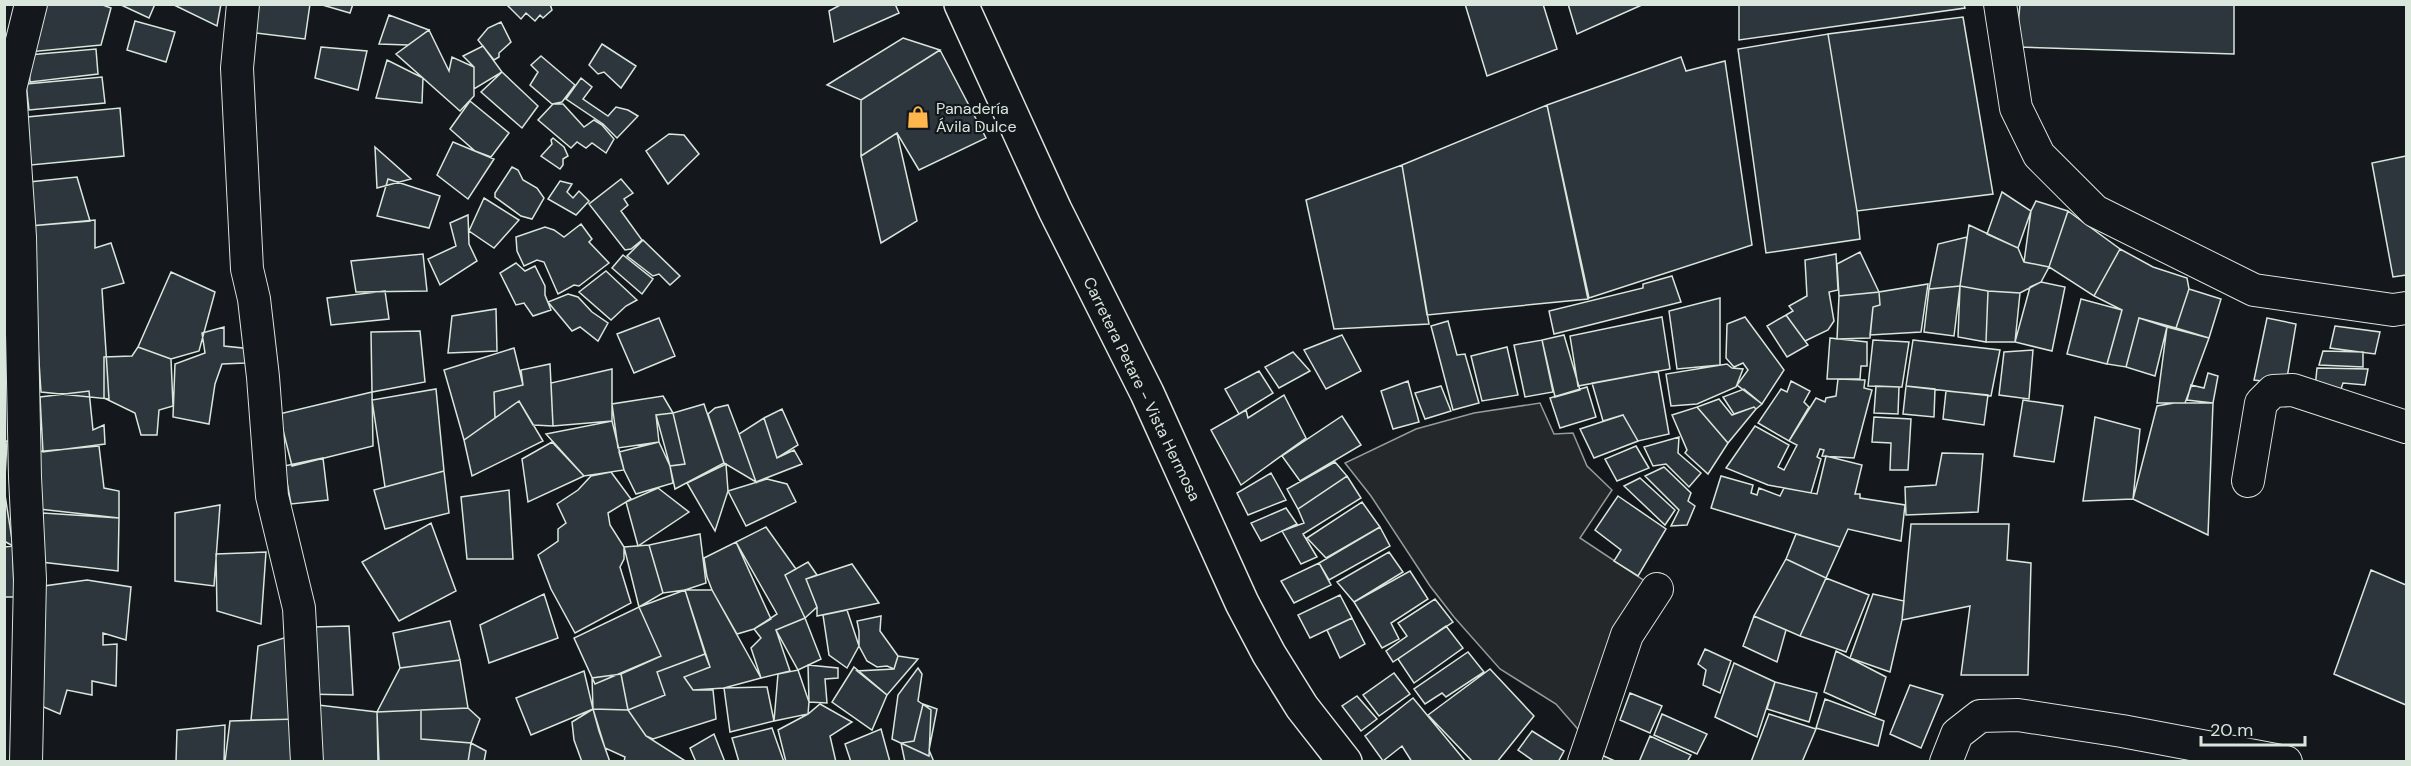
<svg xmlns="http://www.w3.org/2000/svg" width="2411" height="766" viewBox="0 0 2411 766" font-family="'DM Sans',sans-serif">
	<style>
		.parking { fill: #24282b; stroke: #939e99; stroke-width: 1.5 }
		.building { fill: #2c363c; stroke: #d8e6dc; stroke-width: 1.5 }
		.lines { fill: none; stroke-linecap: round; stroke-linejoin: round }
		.street-casing { stroke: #d8e6dc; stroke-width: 34 }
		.primary-casing { stroke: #d8e6dc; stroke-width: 36 }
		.street { stroke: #14181c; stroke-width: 32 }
		.primary { stroke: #14181c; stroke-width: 33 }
		.labels { text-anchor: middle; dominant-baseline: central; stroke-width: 4.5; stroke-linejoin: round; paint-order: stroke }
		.poi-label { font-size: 16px; fill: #d8e6dc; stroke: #14181c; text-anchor: start }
		.street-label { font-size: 16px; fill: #d8e6dc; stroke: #14181c }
	</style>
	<rect width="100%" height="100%" fill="#14181c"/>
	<path class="parking" d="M1540,403L1554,434L1573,433L1587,466L1612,490L1580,538L1657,589L1590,743L1556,704L1500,669L1454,617L1430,586L1371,496L1345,463L1416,429L1474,413Z"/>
	<path class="building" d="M40,4H100L111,8L101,45L29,52Z
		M119,4H155L149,18Z
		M172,4H221L217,26Z
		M253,4H310L305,39L248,32Z
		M319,4H353L350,13Z
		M506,4H550L552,10L543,18L540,15L535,21L526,13L521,19Z
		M842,4H895L899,13L834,42L829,11Z
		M1465,4H1543L1557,49L1487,76Z
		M1568,4H1644L1577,34Z
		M1739,4H1964L1965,8L1739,40Z
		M2020,4H2234V54L2016,47Z
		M389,15L429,30L408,45L379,44Z
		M1963,17L1993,194L1857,211L1828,34Z
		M135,21L175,32L166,62L127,50Z
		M501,22L511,42L499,53V57L494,60L478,40L488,28Z
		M429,30L449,71L452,57L474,67V96L460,111L396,54Z
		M1828,34L1857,211L1860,239L1766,253L1738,49Z
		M903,38L940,50L861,100L827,85Z
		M602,44L636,66L621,88L604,72L598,74L589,65Z
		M483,46L502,72L474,89V67L463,56Z
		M321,47L367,51L358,90L315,78Z
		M96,49L98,74L30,82L28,55Z
		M940,50L986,138L919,170L897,133L861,156V100Z
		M541,56L575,85L562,102L552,104L530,85L538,72L531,65Z
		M1681,57L1686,71L1725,61L1752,245L1589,298L1547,105Z
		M387,60L423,78L422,103L376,98Z
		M502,72L538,106L522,128L481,92Z
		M102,77L105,103L29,110L26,84Z
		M581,78L592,87L583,99L608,116L616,107L628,110L638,116L617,138L603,124L566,99Z
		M470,101L509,133L491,157L475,151L450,129Z
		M553,104H563L584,127L594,120L602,125L614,139L606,153L592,143L586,148L577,142L571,148L538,120Z
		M1547,105L1588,299L1427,315L1402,165Z
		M120,108L124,156L31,165L27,117Z
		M897,133L917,221L881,243L861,156Z
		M669,134L684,135L699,154L668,184L646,151Z
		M553,138L564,147L568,156L563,159V165L560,169L541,156L552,144L551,140Z
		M453,142L494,159L468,199L437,175Z
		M375,147L411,179L377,188Z
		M2406,156V275L2393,277L2372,163Z
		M1402,165L1429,324L1334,329L1306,200Z
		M512,167L518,170L523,180L537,188L544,198L532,219L521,216L495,197V193Z
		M77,177L90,221L30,226L29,182Z
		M388,179L440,196L429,228L377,216Z
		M621,179L633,193L624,199L628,205L621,211L642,240L631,249L625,250L589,204Z
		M560,181L572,184L567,192L573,198L579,191L589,201L576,215L548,199Z
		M2002,192L2031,211L2018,248L1987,234Z
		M484,198L519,220L494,248L469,231Z
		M2036,201L2068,211L2049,267L2024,262L2031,211Z
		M2068,211L2120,249L2094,296L2049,267Z
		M468,215L469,244L477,261L440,285L428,259L456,246L450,223Z
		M95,220V248L111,243L124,283L102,289L109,399L41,392L30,226Z
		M581,224L592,239L589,242L609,263L579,286L574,285L558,294L544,262L537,260L524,266L517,251L516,237L545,227L554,230L564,237Z
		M1969,225L2018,248L2024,262L2049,267L2041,282L2020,293L1988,291L1960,286Z
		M1967,237L1960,286L1929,289L1938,244Z
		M643,240L680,276L670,285L659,274L653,276L627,256Z
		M2120,249L2153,267L2187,278L2189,289L2176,328L2139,318L2126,367L2107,364L2122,310L2094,296Z
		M1860,252L1879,292L1839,296L1837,264Z
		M423,254L427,291L356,292L351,261Z
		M1836,254L1838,290L1829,292L1834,321L1828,330L1805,341L1786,315L1793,311L1789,306L1807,296L1805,260Z
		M623,255L653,279L642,294L612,268Z
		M516,263L525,271L535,266L545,286V295L551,310L533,316L524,303L516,305L500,273Z
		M606,271L637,300L626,306L611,320L579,292Z
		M171,272L215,292L199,351L171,359L138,347Z
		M1672,276L1681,302L1554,334L1549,311L1643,288V284Z
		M2041,282L2065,287L2052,351L2015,342L2030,287Z
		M1928,284L1921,332L1870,335L1873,307L1880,305L1879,292Z
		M1960,286L1954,336L1924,332L1929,289Z
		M1960,286L1988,291L1986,342L1958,337Z
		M2189,289L2221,299L2209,338L2176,328Z
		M385,291L389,319L331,325L327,298Z
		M1988,291L2020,293L2015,342H1986Z
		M1879,292L1880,305L1873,307L1870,338L1837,339L1839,296Z
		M568,294L578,297L592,312L608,323L598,341L580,327L572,331L548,302Z
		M1720,298V365L1677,369L1669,311Z
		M2081,299L2122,310L2107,364L2067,354Z
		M496,309L497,351L448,353L452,316Z
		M1786,315L1808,345L1787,357L1767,326Z
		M4,316H7L14,442L4,441Z
		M1662,317L1670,369L1578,386L1570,336Z
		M1745,317L1784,370L1762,404L1737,385L1748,370L1743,363L1734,367L1726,358L1727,324Z
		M659,318L675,356L634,373L617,334Z
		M2139,318L2167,327L2155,376L2126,367Z
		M2267,318L2296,324L2286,384L2254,380Z
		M1448,321L1457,355L1465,354L1479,403L1453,410L1431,326Z
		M2335,326L2380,332L2375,354L2330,348Z
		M224,327V346L252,349L245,363L222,364L215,384L209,424L173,417L175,364L205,353L202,333Z
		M2167,327L2209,338L2185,403H2157Z
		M420,331L425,382L372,392L371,332Z
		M1342,335L1361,371L1326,389L1304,350Z
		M1564,335L1580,390L1555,397L1542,340Z
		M1830,338L1867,342V366H1861L1860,379H1827Z
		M1542,340L1553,392L1525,397L1514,345Z
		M1873,340L1909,342L1902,387L1868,386Z
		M1913,340L2000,350L1991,396L1906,386Z
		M138,347L171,359L173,406L159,410L157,435H141L135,413L104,398V357L132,356Z
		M1507,347L1518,395L1482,401L1471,356Z
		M514,348L523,385L494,392L495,418L464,440L444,370Z
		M2033,350L2029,399L1999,395L2004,352Z
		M2323,351L2363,352V367L2319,365Z
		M1293,352L1310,371L1279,388L1265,367Z
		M550,364L553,426L533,425L519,401L495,418L494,392L523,385L521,370Z
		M1727,364L1732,368L1743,369L1736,387L1697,404L1671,406L1666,374Z
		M2317,368L2368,369L2365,385L2343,383L2340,392L2315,388Z
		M612,369V421L553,426L551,383Z
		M1259,371L1273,393L1239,414L1225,389Z
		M1658,371L1669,434L1638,441L1623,415L1603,421L1592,383Z
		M2208,373L2218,376L2213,403L2187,400L2191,385L2204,388Z
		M1838,379L1865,380L1864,388L1872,390L1854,458L1822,456L1824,450L1820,449L1817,457L1821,459L1811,493L1768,485L1726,468L1755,426L1789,445L1778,467L1784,470L1797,445L1789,441L1816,398L1825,402L1826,398L1836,396Z
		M1408,381L1419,422L1393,429L1381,391Z
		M1791,381L1810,391L1804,402L1809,407L1789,441L1758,423L1781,389L1787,392Z
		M1441,386L1451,411L1425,419L1415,393Z
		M1876,386L1899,387L1898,414L1874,413Z
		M1906,386L1935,389L1934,417L1903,414Z
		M1587,387L1596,417L1560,428L1550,398Z
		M436,389L444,471L385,487L372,400Z
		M1744,389L1762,404L1756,409L1754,407L1734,414L1723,397Z
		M89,391L93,430L104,425L105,444L43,452L40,397Z
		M1946,391L1988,395L1984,425L1943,419Z
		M372,392L373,446L292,466L279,414Z
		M1284,395L1306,438L1241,485L1211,430L1246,410L1248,418Z
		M663,396L673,413L656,415L659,442L618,448L612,404Z
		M1719,399L1732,415L1754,407L1756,409L1728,443L1697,407Z
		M2023,400L2063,406L2054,462L2014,456Z
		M519,401L543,441L472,476L464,440Z
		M2174,403H2213L2208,535L2133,499L2157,406Z
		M704,404L724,463L675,489L670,466L685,464L673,413Z
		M728,405L739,434L756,482L724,463L708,414L715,408Z
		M1697,407L1728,443L1708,474L1685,453L1687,450L1672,415Z
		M782,409L798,445L777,458L764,418Z
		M673,413L685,464L670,466L656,415Z
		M1623,415L1638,441L1594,458L1580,429Z
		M1342,416L1361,445L1300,481L1282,456Z
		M1874,417L1911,419L1908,470H1890L1891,443L1872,442Z
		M2095,417L2140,429L2133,499L2083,501Z
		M764,418L777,458L794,450L802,464L756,482L739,434Z
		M612,421L624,470L584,476L546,434Z
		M1679,437L1678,453L1701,473L1689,487L1666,464L1653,466L1644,447Z
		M4,441H7L4,495Z
		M552,442L584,476L528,502L522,459Z
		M659,442L670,466L673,483L636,494L624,470L619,452Z
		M99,446L104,488L119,491V518L39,509L34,452Z
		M1636,446L1649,468L1617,481L1605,459Z
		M1942,453L1983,454L1978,512L1906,515L1905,487L1936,485Z
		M1826,456L1862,465L1855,494H1860V498L1905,505L1901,541L1848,529L1840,547L1711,508L1721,476L1753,485L1751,493L1757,495L1759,488L1780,496L1784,488L1817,494Z
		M323,458L328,500L291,504L284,466Z
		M1335,462L1347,476L1298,509L1287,489Z
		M726,464L728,491L715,531L687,483Z
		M1664,467L1691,493L1688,501L1695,506L1687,525L1671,526L1679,510L1645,476Z
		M444,471L449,513L385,529L374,490Z
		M611,472L631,499L608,513L610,525L624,547V559L620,567L631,603L575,633L551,589L538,555L558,541V529L566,523L557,504L578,490L591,476Z
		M1271,473L1286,500L1248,515L1237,493Z
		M1347,476L1361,498L1303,534L1317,557L1301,564L1282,531L1304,523L1298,509Z
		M1640,478L1675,510L1665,525L1624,486Z
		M767,479L787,484L796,502L746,526L728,491Z
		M658,488L689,512L638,546L626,502Z
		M509,490L513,559H467L461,497Z
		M4,495H5L13,546L4,541Z
		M1618,496L1666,529L1638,576L1614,561L1621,550L1595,530Z
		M1362,502L1380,527L1326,558L1307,538Z
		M220,505L214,586L175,581V513Z
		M1286,508L1297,524L1261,541L1251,523Z
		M43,513L119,518L118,571L41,562Z
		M431,523L456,591L399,621L362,562Z
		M1911,524H2009L2007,560L2031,563L2028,675H1961L1970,606L1902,620Z
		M766,527L796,569L785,575L805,618L776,630L790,671L761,678L751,648L761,638L754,629L777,614L736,542Z
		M1380,527L1390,546L1329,580L1319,563Z
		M700,534L706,583L685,590L663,593L649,545Z
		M1796,534L1840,547L1826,578L1786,559Z
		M736,542L771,619L754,629L737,634L712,590L707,577L704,558Z
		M649,545L663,593L639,607L624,547Z
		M13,546L14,597H4V547Z
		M266,552L261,624L217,611L216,554Z
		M1389,552L1403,572L1354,602L1337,582Z
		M1786,559L1826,578L1800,636L1754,616Z
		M808,562L817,575L806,579L817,607L805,618L785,575Z
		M1319,563L1331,585L1294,603L1281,581Z
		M852,564L879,603L817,616V607L806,579Z
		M2371,570L2406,585V705L2334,674Z
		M1410,571L1428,599L1391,623L1399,639L1382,648L1354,602Z
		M1826,578L1869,595L1846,652L1800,636Z
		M87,580L131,587L126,640L103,633V645L117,644L116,686L92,681V695L67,690L60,714L39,705L44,586Z
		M685,590H712L761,678L724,688L693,690L684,677L710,667Z
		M685,590L705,654L657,672L665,695L628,710L621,674L661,656L639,607Z
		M544,594L558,638L489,663L480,625Z
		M1873,594L1904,601L1902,620L1890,672L1850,658Z
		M1340,595L1352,618L1310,638L1298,615Z
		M1435,599L1453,622L1393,662L1386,651L1407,636L1398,623Z
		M639,607L661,656L595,684L574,638Z
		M847,610L859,646L847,668L829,655L823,615Z
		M881,616L880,631L898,656L894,669L887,666L877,667L867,661L859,646V631L857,621Z
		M1754,616L1786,630L1777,662L1743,646Z
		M805,618L821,659L798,670L776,630Z
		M1352,618L1365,644L1340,658L1327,630Z
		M450,621L460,660L400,668L393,633Z
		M349,626L353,695L304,694L313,627Z
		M1446,626L1463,648L1414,683L1398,659Z
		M300,633V719L251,720L258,646Z
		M1705,649L1731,661L1720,693L1703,685L1706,670L1698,664Z
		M1836,651L1886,677L1875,715L1824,692Z
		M1468,652L1484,672L1446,697L1442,693L1425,704L1414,689Z
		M705,654L710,667L684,677L693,690H713L716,719L653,739L646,736L628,710L665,695L657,672Z
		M898,656L918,659L887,695L857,671L894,669Z
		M460,660L468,708L377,712L400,668Z
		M1734,663L1775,682L1757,737L1715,717Z
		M808,665L838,668V678L825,679L827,703L809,702Z
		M854,667L887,695L872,730L832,702Z
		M918,668L922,674L918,701L931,710L929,756L892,739L898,695Z
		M1490,669L1534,716L1497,762H1473L1428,715Z
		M798,670L809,702L808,714L774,721L778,674Z
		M584,671L593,709L531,735L516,698Z
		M1394,673L1410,694L1379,716L1363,695Z
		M621,674L628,710L593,709L592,678Z
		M1775,682L1817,693L1809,722L1767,709Z
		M1910,685L1943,695L1921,748L1890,734Z
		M4,687L5,696V750H4Z
		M767,687L774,721L730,732L724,688Z
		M1630,693L1662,706L1650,733L1620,720Z
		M1357,696L1377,719L1361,731L1342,706Z
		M1413,698L1466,762H1412L1402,746L1383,761L1365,736Z
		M1825,699L1884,721L1878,746L1816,728Z
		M820,704L852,722L830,736L836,762H786L778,730L808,714Z
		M923,704L937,709L929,750L934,762H905L901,743L914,741Z
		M318,705L377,712L378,762H319Z
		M468,708L480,719L471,743L421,739V710Z
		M593,709L628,710L646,736L687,762H624L625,757L605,748Z
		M593,709L599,731L610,762H582L574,740L572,722Z
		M421,710V739L471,743L468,762H379L377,712Z
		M1662,714L1707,734L1697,754L1654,735Z
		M1769,714L1816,729L1802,762H1751Z
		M296,719L295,762H225L230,721Z
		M225,725L224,762H176L177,730Z
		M772,728L784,762H739L732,738Z
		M881,729L890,762H851L845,744Z
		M1532,731L1564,751L1558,762H1535L1518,750Z
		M714,734L725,762H696L690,748Z
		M1650,736L1691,755L1687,762H1639Z
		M471,743L486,751L484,762H468Z
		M1584,747L1617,762H1580Z"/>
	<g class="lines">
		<g class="street-casing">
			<path id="street" d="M243,4L237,68L247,269L254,299L263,377L272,496L299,608L307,762
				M2000,4L2016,108L2039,155L2095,211L2254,290L2393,310L2406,308
				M2248,481L2261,403L2273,391L2293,390L2406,427
				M26,762L30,579L25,477L20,237L10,89L31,4
				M1584,762L1627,635L1657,589
				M1946,762L1957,734L1980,716L2018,715L2122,731L2286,762"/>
		</g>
		<g class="primary-casing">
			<path id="primary" d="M961,4L1055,210L1147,393L1242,603L1269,654L1302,707L1345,762"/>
		</g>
		<use href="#street" class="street"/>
		<use href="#primary" class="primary"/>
	</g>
	<defs>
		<g id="shop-bare" transform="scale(1.8)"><path d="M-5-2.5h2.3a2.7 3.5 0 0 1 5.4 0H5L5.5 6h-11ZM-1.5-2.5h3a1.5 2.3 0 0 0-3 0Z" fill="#ffb74d" stroke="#14181c" stroke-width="2.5" paint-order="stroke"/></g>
	</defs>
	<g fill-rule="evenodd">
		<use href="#shop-bare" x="918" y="117"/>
	</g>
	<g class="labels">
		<g class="poi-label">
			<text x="936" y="108">Panadería<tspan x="936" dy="18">Ávila Dulce</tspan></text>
		</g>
		<g class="street-label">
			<text transform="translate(1142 389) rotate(64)">Carretera Petare - Vista Hermosa</text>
		</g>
	</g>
	<rect width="2411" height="766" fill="none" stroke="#d8e6dc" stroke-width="12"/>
	<path d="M2201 736v9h104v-9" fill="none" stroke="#d8e6dc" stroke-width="3"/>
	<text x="2210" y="736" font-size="18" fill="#d8e6dc" stroke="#14181c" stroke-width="4.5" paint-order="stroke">20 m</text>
</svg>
